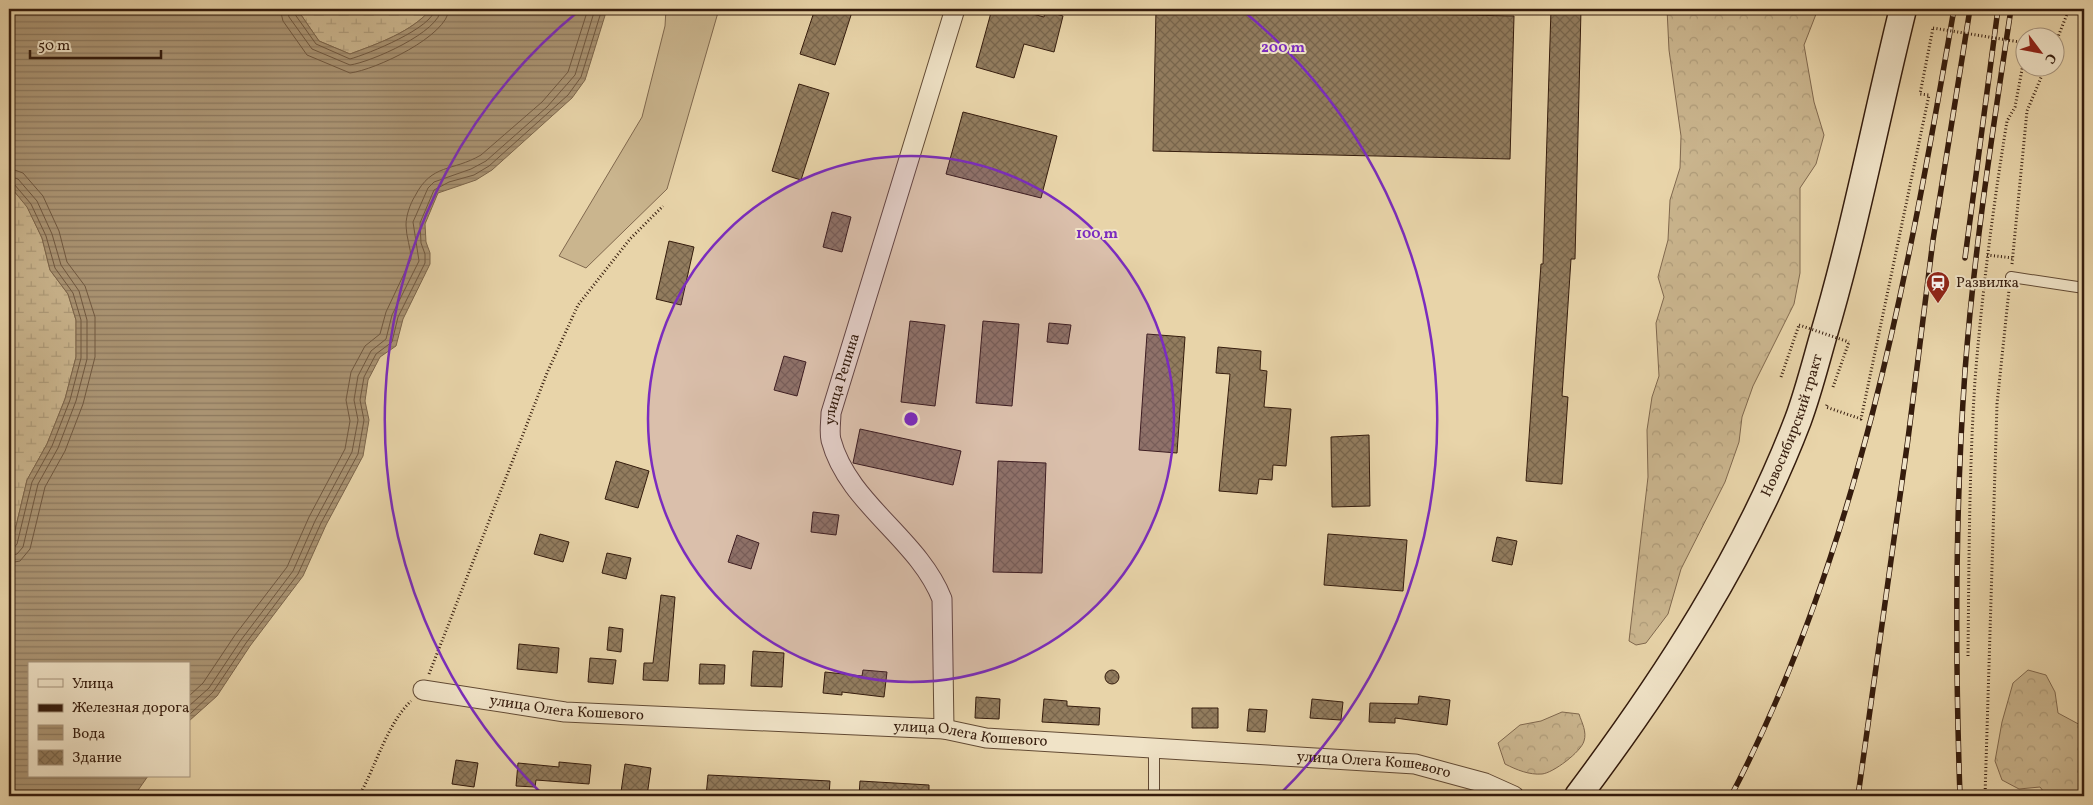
<svg xmlns="http://www.w3.org/2000/svg" width="2093" height="805" viewBox="0 0 2093 805" font-family="Vollkorn,serif">
	<style>
		.forest { fill: url(#forest-crowns); stroke: #80684e }
		.wetland { fill: url(#wetland-marsh); stroke: #80684e }
		.garden { fill: #cab58e; stroke: #80684e }
		.water { fill: url(#water-rules); stroke: #7c654b }
		.lines { fill: none; stroke-linecap: round; stroke-linejoin: round }
		.shore { stroke: #705840; stroke-width: 1 }
		.building { fill: url(#building-cross-hatch); stroke: #351c0d }
		.service-casing { stroke: #624a34; stroke-width: 12 }
		.minor-casing { stroke: #624a34; stroke-width: 21 }
		.secondary-casing { stroke: #351c0d; stroke-width: 29 }
		.path { stroke: #351c0d; stroke-width: 3; stroke-dasharray: 1 2.5; stroke-linecap: butt }
		.service { stroke: #f0e3c7; stroke-width: 10 }
		.minor { stroke: #f0e3c7; stroke-width: 19 }
		.secondary { stroke: #f0e3c7; stroke-width: 26 }
		.rail-casing { stroke: #351c0d; stroke-width: 5.5 }
		.rail { stroke: #f0e3c7; stroke-width: 4; stroke-dasharray: 11; stroke-linecap: butt }
		.path-bridge { stroke: #351c0d; stroke-width: 3; stroke-dasharray: 1 2.5; stroke-linecap: butt }
		.ring { fill: none; stroke: #7b2cbf; stroke-width: 2.5 }
		.labels { text-anchor: middle; dominant-baseline: central; stroke-width: 4; stroke-linejoin: round; paint-order: stroke }
		.poi-label { font-size: 15px; fill: #351c0d; stroke: #f0e3c7; text-anchor: start }
		.street-label { font-size: 15px; fill: #351c0d; stroke: #f0e3c7 }
		.centre { fill: #7b2cbf; stroke: #f0e3c7; stroke-width: 2.5 }
		.ring-label { font-size: 15px; text-anchor: middle; font-weight: bold; fill: #7b2cbf; stroke: #f0e3c7; stroke-width: 4; stroke-linejoin: round; paint-order: stroke }
	</style>
	<defs>
		<pattern id="forest-crowns" width="20" height="18" patternUnits="userSpaceOnUse" patternTransform="scale(1.25)"><rect width="20" height="18" fill="#cab58e"/><path d="M2 6a3 3 0 1 1 6 0M12 15a3 3 0 1 1 6 0" fill="none" stroke="#ae9b79"/></pattern>
		<pattern id="wetland-marsh" width="20" height="14" patternUnits="userSpaceOnUse" patternTransform="scale(1.25)"><rect width="20" height="14" fill="#cab58e"/><path d="M1 5h8M5 5V1M11 12h8M15 12V8" fill="none" stroke="#ae9b79"/></pattern>
		<pattern id="water-rules" width="6" height="5" patternUnits="userSpaceOnUse" patternTransform="scale(1.25)"><rect width="6" height="5" fill="#ab9574"/><path d="M0 2.5h6" fill="none" stroke="#8c795e"/></pattern>
		<pattern id="building-cross-hatch" width="8" height="8" patternUnits="userSpaceOnUse" patternTransform="scale(1.25)"><rect width="8" height="8" fill="#927c5e"/><path d="M0 0l8 8M0 8l8-8" fill="none" stroke="#78654c"/></pattern>
	</defs>
	<rect width="100%" height="100%" fill="#e8d4a9"/>
	<filter id="stains"><feTurbulence type="fractalNoise" baseFrequency=".004" numOctaves="4"/><feColorMatrix values="0 0 0 0 .2 0 0 0 0 .09 0 0 0 0 .02 0 0 0 .5 -.17"/></filter>
	<radialGradient id="worn" r=".72"><stop offset=".6" stop-color="#630" stop-opacity="0"/><stop offset="1" stop-color="#630" stop-opacity=".3"/></radialGradient>
	<path class="forest" d="M1667,9H1818L1804,45L1814,102L1824,135L1816,164L1800,188V273L1794,304L1753,386L1742,417L1739,442L1725,482L1681,569L1668,614L1646,643L1636,645L1629,641L1648,477L1647,430L1652,397L1659,376L1656,323L1664,297L1658,277L1668,240L1670,200L1680,168L1681,136L1669,50Z
		M2028,670L2046,675L2055,692L2058,713L2084,727V796H2047L2040,787L2019,789L2002,780L1995,761L2002,722L2013,683Z
		M1562,712L1579,714C1582,723 1587,732 1584,741C1581,752 1553,773 1542,774C1529,775 1517,770 1505,764L1498,743L1520,725L1541,721Z"/>
	<path class="wetland" d="M297,9H431C412,32 377,44 350,54L319,41Z
		M9,185L27,206L42,238L50,270L68,294L76,320V357L65,399L47,444L27,480L12,543L9,547Z"/>
	<path class="garden" d="M666,9H719L667,189L586,268L559,256L642,117L665,26Z"/>
	<path class="water" d="M9,9H297L319,41L350,54C377,44 412,32 431,9H607L585,80L572,98L492,170L476,180L438,193L425,224L426,242L430,253V264L403,319L396,346L380,357L368,380L365,401L369,420L363,456L326,525L303,576L250,646L217,696L189,721V664H29V776H148L134,796H9V547L12,543L27,480L47,444L65,399L76,357V320L68,294L50,270L42,238L27,207L9,185Z"/>
	<g class="lines">
		<path class="shore" d="M280,9L283,21L307,55L350,73C375,70 448,36 449,9
			M287,9L289,17L312,49L350,65C371,62 440,32 441,9
			M293,9L294,13L316,44L350,59C368,54 433,28 435,9
			M9,168L23,173L43,196L59,231L67,262L85,286L95,317V357L83,404L65,451L45,487L30,549L20,561L9,563
			M9,176L18,179L37,201L52,234L61,265L79,291L87,320V359L76,401L58,448L38,484L23,547L17,554L9,556
			M9,182L14,184L31,204L46,236L55,268L73,293L81,320V358L70,400L52,446L32,482L17,544L13,549L9,550
			M189,696L203,683L235,635L287,567L309,517L345,449L350,421L346,400L351,372L365,346L380,334L386,312L411,259C411,248 406,237 406,225C406,216 410,204 415,196C432,163 452,172 481,155L542,102L568,72L588,9
			M189,706L209,688L241,640L293,571L315,521L352,452L358,420L354,400L358,376L371,351L386,339L392,315L419,261L413,222L428,188L434,182L471,169L486,161L547,107L575,75L595,9
			M189,715L213,692L246,643L298,574L321,523L358,454L364,420L360,400L364,377L376,354L392,342L398,317L425,263V254L421,243L420,223L434,190L449,182L474,175L489,166L568,95L581,77L602,9"/>
	</g>
	<path class="building" d="M815,9H853L835,65L800,54Z
		M992,9H1013L1044,17L1045,11L1063,16L1054,52L1024,44L1014,78L976,67Z
		M1156,9L1514,16L1510,159L1153,151Z
		M1551,9H1581L1575,259H1571L1562,396L1568,397L1562,484L1526,481L1541,264H1543Z
		M799,84L829,93L801,180L772,171Z
		M963,112L1057,136L1041,198L946,174Z
		M832,212L851,217L842,252L823,247Z
		M669,241L694,247L681,305L656,299Z
		M910,321L945,325L935,406L901,402Z
		M983,321L1019,324L1012,406L976,403Z
		M1049,323L1071,325L1068,344L1047,342Z
		M1147,334L1185,337L1177,453L1139,450Z
		M1218,347L1261,351L1260,370L1267,371L1264,407L1291,409L1286,466L1273,465L1272,480L1259,479L1257,494L1219,491L1230,374L1216,373Z
		M784,356L806,362L797,396L774,390Z
		M860,429L961,451L953,485L853,463Z
		M1369,435L1370,506L1332,507L1331,437Z
		M616,461L649,471L638,508L605,499Z
		M998,461L1046,463L1042,573L993,572Z
		M813,512L839,515L836,535L811,532Z
		M540,534L569,542L563,562L534,554Z
		M1328,534L1407,540L1403,591L1324,585Z
		M737,535L759,543L751,569L728,562Z
		M1497,537L1517,541L1512,565L1492,561Z
		M607,553L631,558L626,579L602,573Z
		M661,595L675,597L668,681L643,680L644,663H653Z
		M609,627L623,629L621,652L607,650Z
		M519,644L559,648L557,673L517,669Z
		M753,651L784,653L782,687L751,686Z
		M590,658L616,660L613,684L588,682Z
		M700,664L725,665L724,684H699Z
		M863,670L887,672L884,697L842,692V695L823,693L825,672L862,676Z
		M1105 677a7 7 0 1 1 14 0a7 7 0 1 1-14 0Z
		M1419,696L1450,700L1447,725L1395,718V723L1369,722L1370,703L1418,704Z
		M976,697L1000,699L999,719L975,718Z
		M1044,699L1067,701V706L1100,708L1099,725L1042,722Z
		M1312,699L1343,702L1341,720L1310,718Z
		M1192,708H1218V728H1192Z
		M1249,709L1267,710L1265,732L1247,731Z
		M456,760L478,763L474,787L452,784Z
		M559,762L591,765L589,784L536,780L535,787L516,786L518,763L559,767Z
		M625,764L651,768L647,796L621,792Z
		M708,775L830,781L829,796H706Z
		M860,781L929,785V796H859Z"/>
	<g class="lines">
		<g class="service-casing">
			<path id="service" d="M2011,277L2084,288
				M1154,796V748"/>
		</g>
		<g class="minor-casing">
			<g id="minor">
				<path id="s1" d="M423,690L565,712L944,729L986,738L1415,764L1485,783L1514,796"/>
				<path id="s2" d="M944,729L942,599C918,538 848,504 831,440C829,432 831,421 831,413L955,9"/>
			</g>
		</g>
		<g class="secondary-casing">
			<g id="secondary">
				<path id="s3" d="M1578,796C1665,680 1746,556 1798,420C1808,393 1815,365 1823,337C1855,229 1876,118 1903,9"/>
			</g>
		</g>
		<path class="path" d="M2056,42L2069,9
			M1987,255L2013,258
			M2012,264L2027,111L2045,68
			M1781,377L1799,325
			M1833,387L1849,342
			M1827,405L1826,407L1861,419L1929,95L1920,94L1933,28
			M1968,656C1969,564 1969,472 1975,380C1982,293 1993,207 2007,121L2015,107L2026,48
			M429,674L547,373L578,305L630,239L663,206
			M359,796C376,766 387,724 411,701
			M1985,796L1997,404L2009,290"/>
		<use href="#service" class="service"/>
		<use href="#minor" class="minor"/>
		<use href="#secondary" class="secondary"/>
		<g class="rail-casing">
			<path id="rail" d="M1965,258L1998,9
				M1731,796C1858,554 1908,275 1954,9
				M1858,796L1908,439L1933,240L1970,9
				M1960,796C1955,655 1955,513 1965,371C1974,250 1993,129 2011,9"/>
		</g>
		<use href="#rail" class="rail"/>
		<path class="path-bridge" d="M1933,28L2026,43
			M1799,325L1849,342"/>
	</g>
	<circle cx="911" cy="419" r="263" fill="#7b2cbf" fill-opacity=".12"/>
	<g class="ring">
		<circle cx="911" cy="419" r="263"/>
		<path d="M542 794A526 526 0 0 1 580 10M1242 10A526 526 0 0 1 1280 794"/>
	</g>
	<defs>
		<g id="station-pin" transform="scale(1.25)"><path d="M0 17L-7.5 6A9.5 9.5 0 1 1 7.5 6Z" fill="#8f2418" stroke="#f0e3c7"/><path d="M-3-6H3Q5-6 5-4V2Q5 4 3 4L4.5 6H3L1.5 4h-3L-3 6H-4.5L-3 4Q-5 4-5 2V-4Q-5-6-3-6ZM-3.5-4v3h7v-3ZM-3.5 1v1.5H-2V1ZM2 1v1.5H3.5V1Z" fill="#fff"/></g>
	</defs>
	<g fill-rule="evenodd">
		<use href="#station-pin" x="1938" y="283"/>
	</g>
	<g class="labels">
		<g class="poi-label">
			<text x="1956" y="283">Развилка</text>
		</g>
		<g class="street-label">
			<text stroke="none"><textPath href="#s2" startOffset="388">улица Репина</textPath></text>
			<text stroke="none"><textPath href="#s3" startOffset="430">Новосибирский тракт</textPath></text>
			<text stroke="none"><textPath href="#s1" startOffset="145">улица Олега Кошевого</textPath></text>
			<text stroke="none"><textPath href="#s1" startOffset="550">улица Олега Кошевого</textPath></text>
			<text stroke="none"><textPath href="#s1" startOffset="955">улица Олега Кошевого</textPath></text>
		</g>
	</g>
	<circle cx="911" cy="419" r="8" class="centre"/>
	<g class="ring-label">
		<text x="1283" y="52">200 m</text>
		<text x="1097" y="238">100 m</text>
	</g>
	<rect width="2093" height="805" fill="none" stroke="#e8d4a9" stroke-width="30"/>
	<rect x="10" y="10" width="2073" height="785" fill="none" stroke="#351c0d" stroke-width="2.5"/>
	<rect x="15" y="15" width="2063" height="775" fill="none" stroke="#351c0d"/>
	<rect x="28" y="662" width="162" height="115" fill="#f0e3c7" stroke="#a5937d"/>
	<rect x="38" y="679" width="25" height="8" fill="#f0e3c7" stroke="#a5937d"/>
	<text x="72" y="688" font-size="15" fill="#351c0d">Улица</text>
	<rect x="38" y="704" width="25" height="8" fill="#351c0d" stroke="#a5937d"/>
	<text x="72" y="712" font-size="15" fill="#351c0d">Железная дорога</text>
	<rect x="38" y="725" width="25" height="15" fill="url(#water-rules)" stroke="#a5937d"/>
	<text x="72" y="738" font-size="15" fill="#351c0d">Вода</text>
	<rect x="38" y="750" width="25" height="15" fill="url(#building-cross-hatch)" stroke="#a5937d"/>
	<text x="72" y="762" font-size="15" fill="#351c0d">Здание</text>
	<g transform="translate(2040 52) rotate(122)"><circle r="24" fill="#f0e3c7" stroke="#a5937d"/>
	<path d="M0-4L9 19L0 12L-9 19Z" fill="#8f2418"/>
	<text y="-8" font-size="14" font-weight="bold" text-anchor="middle" fill="#351c0d">С</text>
	</g>
	<path d="M30 50v8h131v-8" fill="none" stroke="#351c0d" stroke-width="2.5"/>
	<text x="38" y="50" font-size="15" fill="#351c0d" stroke="#f0e3c7" stroke-width="4" paint-order="stroke">50 m</text>
	<rect width="100%" height="100%" filter="url(#stains)"/>
	<rect width="100%" height="100%" fill="url(#worn)"/>
</svg>
